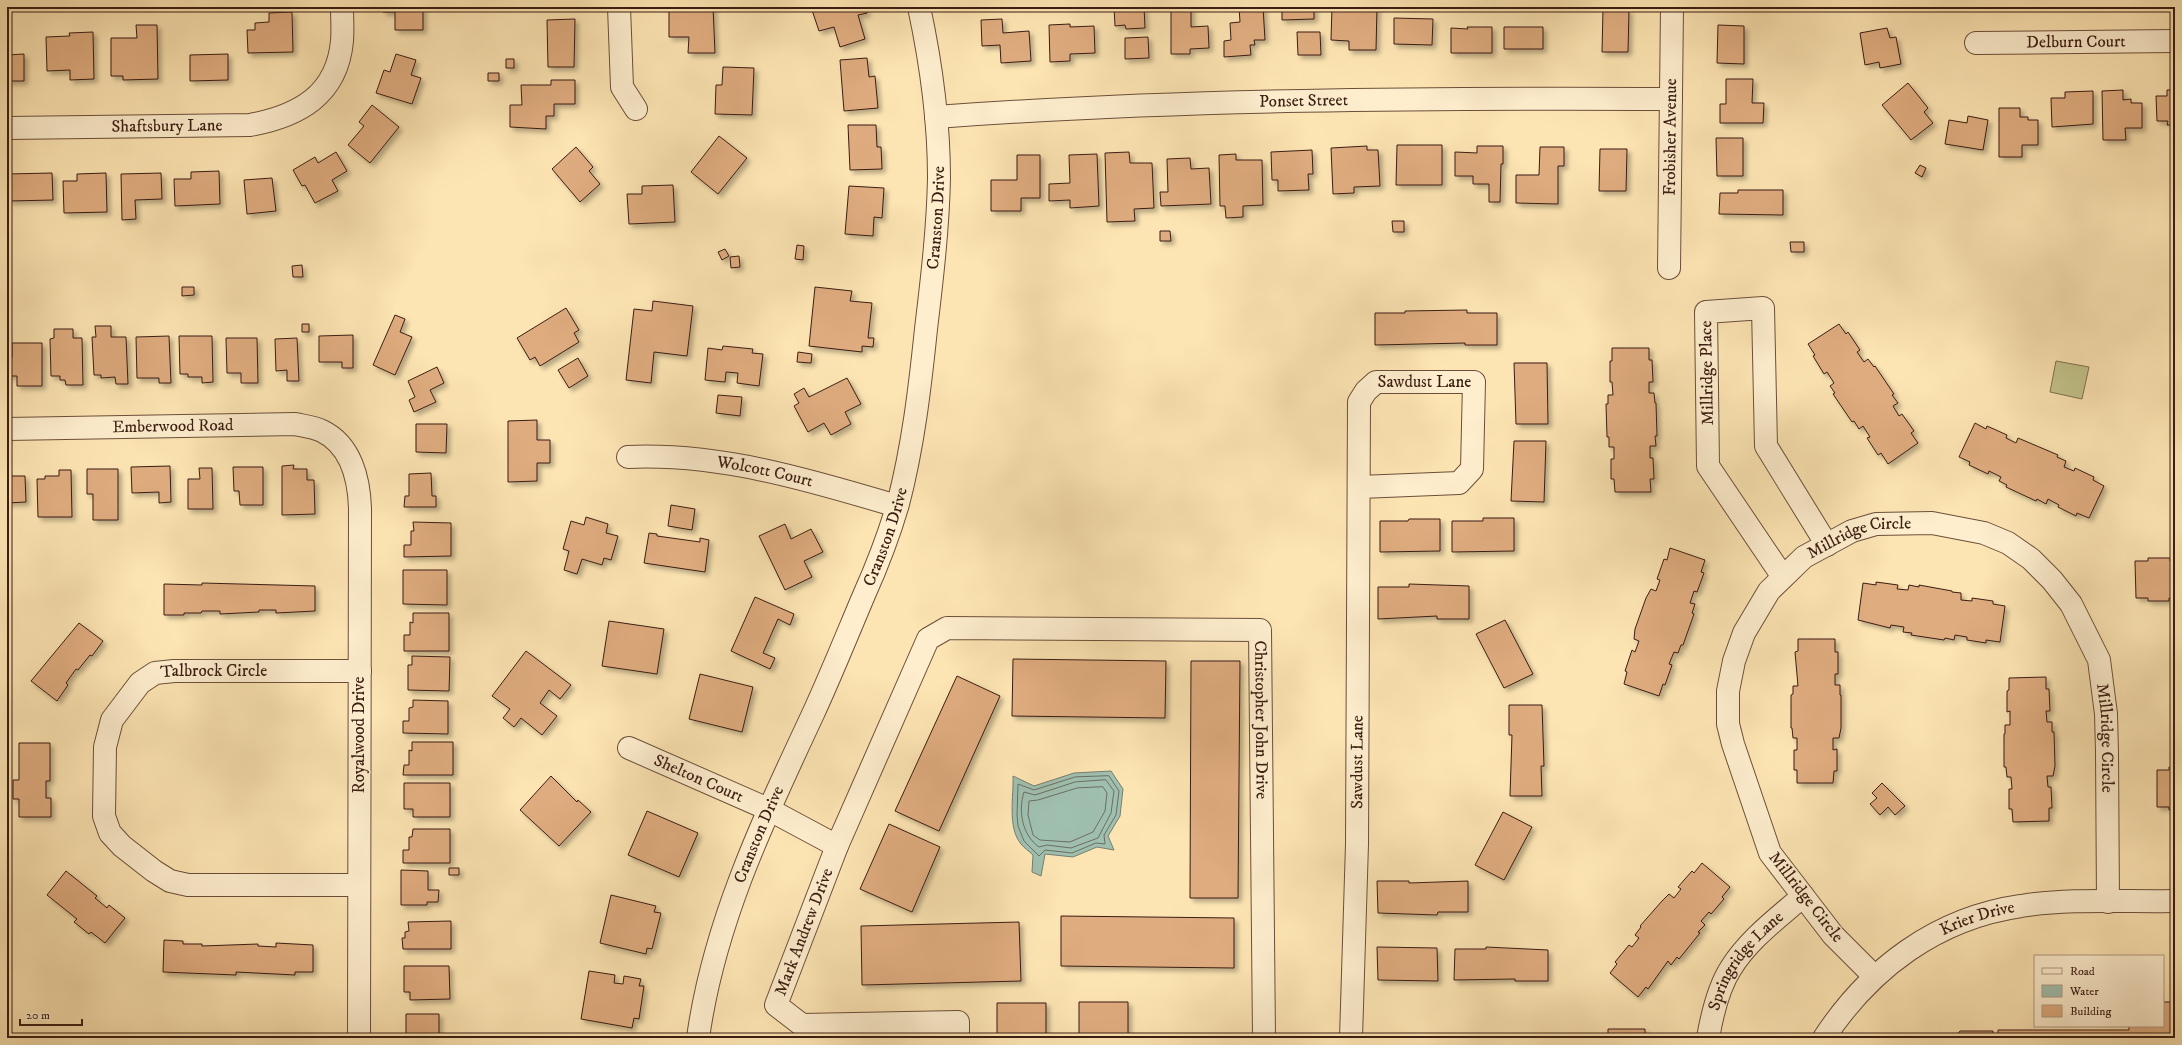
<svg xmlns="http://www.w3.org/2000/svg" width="2182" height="1045" viewBox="0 0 2182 1045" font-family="'IM FELL DW Pica',serif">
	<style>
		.green { fill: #c3c38a; stroke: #7e704e }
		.water { fill: #9fbfaf; stroke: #777e70 }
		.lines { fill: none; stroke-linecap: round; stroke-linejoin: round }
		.shore { stroke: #6c6e60; stroke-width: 1 }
		.building { fill: #dfac7f; stroke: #3a1d12; filter: url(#shadow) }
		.minor-casing { stroke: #6b4f3a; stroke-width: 24 }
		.minor { stroke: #feeece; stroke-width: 22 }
		.labels { text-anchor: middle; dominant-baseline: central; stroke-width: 3; stroke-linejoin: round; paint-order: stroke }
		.street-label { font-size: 17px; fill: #3a1d12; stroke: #feeece }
	</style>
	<defs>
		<filter id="shadow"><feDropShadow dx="3.5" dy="3.5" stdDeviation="2" flood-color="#0004"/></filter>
	</defs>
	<rect width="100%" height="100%" fill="#fde5b3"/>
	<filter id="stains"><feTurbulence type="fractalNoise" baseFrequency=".005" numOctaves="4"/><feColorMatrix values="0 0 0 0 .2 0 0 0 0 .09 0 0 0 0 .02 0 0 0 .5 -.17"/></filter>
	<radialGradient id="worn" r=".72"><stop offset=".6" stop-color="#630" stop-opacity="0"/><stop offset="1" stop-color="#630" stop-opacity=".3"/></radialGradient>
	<path class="green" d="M2056,361L2089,367L2082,399L2050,392Z"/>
	<path class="water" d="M1111,771L1123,789L1120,816L1108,836L1114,850L1097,847L1073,857L1045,854L1041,876L1032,872L1033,855C1029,851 1024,848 1021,844C1007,827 1014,796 1013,776L1034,786L1074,773Z"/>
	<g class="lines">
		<path class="shore" d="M1109,776L1119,791L1116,815L1104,835L1105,844L1096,843L1072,853L1045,850L1039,856L1024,841L1018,826L1017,815L1018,784L1034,790L1075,777Z
			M1106,780L1114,791L1111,813L1098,838L1071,848L1047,845L1039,847C1022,835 1018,811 1024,792L1035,795L1075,782Z
			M1103,787L1107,793L1105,811L1093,832L1070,842L1040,840L1033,835L1028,815L1029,801L1038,800L1077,788Z"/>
	</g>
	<path class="building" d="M383,7H423V30H395V12H383Z
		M669,7H713L715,53H688L689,37H669Z
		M811,7H865L867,13L858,15L865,39L840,47L834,27L819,31Z
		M1114,7H1144L1145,28L1126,29L1125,25L1115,26Z
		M1171,7H1191V27L1208,26L1209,48L1190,49V54H1171Z
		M1239,7H1263L1265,40H1254L1255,45H1250L1251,55L1224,57V41L1231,40L1230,23L1240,22Z
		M1282,7H1314V19L1282,20Z
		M1332,7H1377L1376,50H1349V41L1331,40Z
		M1603,9L1629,10L1628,52H1602Z
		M292,12L293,52L248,53L247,30H255V23L269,22V13Z
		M1394,18L1433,19L1432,45L1394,44Z
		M575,19L574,67H548L547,20Z
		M1002,19L1003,33L1029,31L1031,61L1001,63L1000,45L982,46L981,20Z
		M1070,24V27L1094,26L1095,53L1070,54V61L1050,62L1049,25Z
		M136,25H157L158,79L123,80V76H111V38H137Z
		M1718,25L1744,26V64L1717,63Z
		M1467,27H1492V53H1451V28L1468,29Z
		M1504,27H1543V49H1504Z
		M1887,28L1890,38L1896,37L1901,64L1880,68L1879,62L1865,65L1860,33Z
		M93,32L94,79L70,80V70L47,71L46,37L70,36L69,33Z
		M1297,32H1320L1321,55H1298Z
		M1148,37L1149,58L1125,59V38Z
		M24,54V81H7V55Z
		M228,54V80L190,81V55Z
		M396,54L416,60L411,75L421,78L412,104L376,93L384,70L390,72Z
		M867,58L869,77L875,76L878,108L844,111L840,60Z
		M506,59H514V68H506Z
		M723,67L754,68L752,115L715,114L716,85H722Z
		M488,73H499V81H488Z
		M1726,79H1753L1752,103H1764L1763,123H1720V104H1726Z
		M551,80H575V104H554V116H546V129L510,127V105H522L521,85H551Z
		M1908,83L1928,108L1924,112L1933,123L1911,140L1882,105Z
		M2123,90V100L2131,99V103H2142V128H2125L2126,140H2103L2102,91Z
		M2167,90H2175V125H2167L2168,121H2157L2156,96H2167Z
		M2093,91V124L2052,127L2051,98H2065V92Z
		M372,105L399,127L370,163L348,145L364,126L359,122Z
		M1999,108H2020V117H2028V120H2038V145H2022V157H1999Z
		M1968,116L1988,120L1983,150L1945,144L1949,120L1967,123Z
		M848,125H876L877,147H881L882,169L850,170Z
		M719,136L747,158L718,194L691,172Z
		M1716,138H1743V176H1717Z
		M1397,145H1442V185H1396Z
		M1367,146V150H1378L1380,186L1354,187V193L1333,194L1331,148Z
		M1477,146H1503V164H1501L1500,202H1489V184H1473V176H1455V152L1477,153Z
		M576,147L593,167L589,171L600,184L580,202L552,169Z
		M1540,147H1564V166H1558V204L1516,203V175H1539Z
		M1600,149H1627L1626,191H1599Z
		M1312,150L1313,174H1308L1309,190L1278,191V180H1272L1271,152Z
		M336,152L347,171L332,180L338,191L315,203L305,185L302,186L293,170L315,157L318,163Z
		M1129,152L1130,163H1152L1154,208L1134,209L1135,221L1107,222L1105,153Z
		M1097,154L1099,206L1070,208V200L1049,201V184L1070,183L1069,155Z
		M1236,154V160H1262L1263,205L1243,206V217L1226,218L1225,206H1220L1219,155Z
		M1017,155H1040V198H1021V211H991V180H1017Z
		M1190,158L1191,169L1209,168L1211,204L1161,206L1160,192H1168L1167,159Z
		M1920,165L1926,168L1922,177L1915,173Z
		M219,171L220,204L175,206L174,179H191V172Z
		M52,173L53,200L9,201L8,174Z
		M106,173L107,212L64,213L63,181H77V174Z
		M161,173L162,199L135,200L136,219L122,220L121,174Z
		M272,178L276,211L247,214L244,180Z
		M673,185L675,222L629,224L627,194H642V186Z
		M849,186L884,188L882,218L874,217L873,236L845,234Z
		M1738,190H1783V215L1719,214L1720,193H1738Z
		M1392,221H1404V232H1393Z
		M1160,231H1170L1171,241H1160Z
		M1790,242H1804V252H1791Z
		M797,245L804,246L803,260L795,259Z
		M725,249L729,256L722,260L718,252Z
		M739,256L740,267L731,268L730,257Z
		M302,265L303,277H293L292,266Z
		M182,287H194V295L182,296Z
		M815,287L852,291L850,301L872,303L868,338H874L873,347L862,346V352L809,346Z
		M653,301L693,306L687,356L654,352L651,383L626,380L634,309L652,311Z
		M566,308L579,330L574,333L579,342L540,366L535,357L530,360L517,338Z
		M1467,310V313H1497V345H1465V343L1375,345V313H1405V311Z
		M395,315L405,319L400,332L412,337L395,375L373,365Z
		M302,324H309V332H302Z
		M1839,324L1846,334L1848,332L1860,350L1857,352L1864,362L1868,359L1874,367L1875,366L1894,394L1892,395L1898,403L1893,406L1899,416L1902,414L1914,431L1911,433L1918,443L1888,464L1881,453L1878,455L1867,438L1870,437L1863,426L1859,429L1854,421L1852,422L1833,394L1835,393L1830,386L1834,383L1827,372L1824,374L1813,356L1815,355L1808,344Z
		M95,326H111V337H126L128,384H116L115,377L101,378V375H94L92,337H96Z
		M54,329H73V338H82L83,385H66L65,380H60V376H51L50,339L54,338Z
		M353,335V368H342V362H319V336Z
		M169,336L171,383H159V378H137L136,337Z
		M179,336H212L213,382L202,383V377H188V374H180Z
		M226,338H257L258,383H241V373H227Z
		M297,338L299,381H287V370L276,371L275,339Z
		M12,343H42V386H17V376H7V358H12Z
		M723,346L753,349L752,353L763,354L759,386L737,383L738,373L726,372L725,382L705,380L708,348L722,350Z
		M1612,348H1649V360H1652L1653,382H1649V393H1654L1655,403H1656L1657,436H1655L1656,446H1650V458H1653L1654,479H1650L1651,492H1615L1614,479H1611V459H1614V447H1609V437H1607L1606,404H1608V395H1613L1612,382H1610V361H1612Z
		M798,352L812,354L811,363L797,362Z
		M578,358L588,376L569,388L558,370Z
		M1514,363H1547L1548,424H1516Z
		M437,367L444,383L430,390L436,402L414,412L409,400L415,397L408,381Z
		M847,378L861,404L845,412L851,424L831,435L824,423L808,432L794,406L799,403L794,394L804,388L809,397Z
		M718,395L742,397L740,416L716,413Z
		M537,420V440H550V463H537V481L508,482V421Z
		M1975,423L1986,429L1987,426L2007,435L2006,438L2016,443L2018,438L2058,455L2057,457L2066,461L2064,467L2074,471L2075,468L2094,477L2093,480L2104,486L2089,518L2077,513L2076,516L2058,507L2059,505L2048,499L2046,504L2037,499L2036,501L2006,487L2007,485L1999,481L2001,477L1989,471L1988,474L1969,465L1970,462L1959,457Z
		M416,424H447L446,453L416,452Z
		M1514,441H1546L1544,502L1511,501Z
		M294,465L293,469H307V480H314L315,514L282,515V466Z
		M170,466L171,502L159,503V492L132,493L131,467Z
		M233,467H263V505H240L239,491H234Z
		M199,468H212L213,509H188V479H200Z
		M87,469H118V520H93V494H87Z
		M59,470H71L72,517H38L37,479H45V476H59Z
		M431,473L432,496H436V507H404L405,496H409V474Z
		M7,476H25L26,502L7,503Z
		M671,505L695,509L692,530L668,526Z
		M586,517L608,524L606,533L618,536L611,560L604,558L602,565L582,559L577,574L564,570L569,551L563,549L571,521L584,525Z
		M1483,518H1514V551L1452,552V521H1483Z
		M1409,519H1440V551L1380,552V521H1408Z
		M413,522L451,523V556L404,557V545H411V531H414Z
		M785,524L791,539L811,529L823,552L804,561L812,577L785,590L759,536Z
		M649,533L657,534V536L700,542V538L709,540L705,572L644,563Z
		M1670,548L1705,560L1701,572L1704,573L1697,592L1694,591L1690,603L1695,604L1692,613L1694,614L1683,645H1681L1678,653L1674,652L1669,664L1672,665L1665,685L1663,684L1659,696L1624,684L1627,672L1625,671L1632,650L1635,652L1639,641L1634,639L1635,629L1646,598L1651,589L1656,591L1660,580L1657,579L1664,559L1667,560Z
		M2148,558H2170V561H2175V598H2169V601H2148V598H2136L2135,561H2148Z
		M403,570H447V605L403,604Z
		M1876,582L1898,585L1897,589L1908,590L1909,585L1919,587V585L1952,591V592L1961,593V600L1972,601V598L1993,601V604L2005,606L2000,642L1986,640V643L1967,640V637L1955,635L1954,640L1945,638L1944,640L1911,635L1912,633L1903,632L1904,627L1891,625L1890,628L1858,620L1863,583L1876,585Z
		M202,583L315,586V611L276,613V610H259V612L220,614V611H202L201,613H184V615H164V584L202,585Z
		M1409,584L1469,586V619H1437V616L1378,619V587H1409Z
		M755,597L794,614L790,625L778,619L763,653L775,658L770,669L731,651Z
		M413,613H449V651H404V635H410V622L413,623Z
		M1505,620L1533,674L1504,688L1476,634Z
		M609,621L664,629L657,674L602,666Z
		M79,623L103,641L92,656L90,655L78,670L76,669L66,683L68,685L57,701L31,681Z
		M1798,639H1835V652H1838V674H1835V685H1840V695H1841V728L1839,738H1833V750L1837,749V771H1834L1833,783H1797V770H1794V750H1797V738H1793L1792,728H1791V695L1793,694V686H1798L1795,652L1798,651Z
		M526,651L571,685L560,699L549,690L540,703L557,716L542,735L521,718L514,727L503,718L510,709L492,696Z
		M412,656L450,657L449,691L408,690V665H412Z
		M1013,659L1166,661L1165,718L1012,716Z
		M1191,661H1240L1238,898H1190Z
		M700,674L753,687L742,732L689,719Z
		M957,676L1000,696L939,831L895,811Z
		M2046,677V689H2049L2050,711H2046L2047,722H2052V732H2054L2055,766L2053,776H2047L2048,787H2051L2052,808H2049V821L2013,822L2012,809H2009V789H2012L2011,777H2007L2006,767H2004V734H2005V725H2010V711L2007,712V691L2009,690V678Z
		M413,700L448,701V734L403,733V721H409V708L413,707Z
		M1509,705H1542L1544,766H1541L1542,796H1510L1512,735H1509Z
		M412,742H453V775H403L404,765H409V750L412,751Z
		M19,743H50V781H46V798H51V817H19V799H13V780H19Z
		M2169,767H2175V810H2169V807H2157V770H2169Z
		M551,776L577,802L578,800L591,812L559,846L520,810Z
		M404,783H450V817H413V809H404Z
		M1882,783L1905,806L1895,815L1888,807L1880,815L1870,804L1877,798L1872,793Z
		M647,811L698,833L679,877L628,855Z
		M1503,812L1532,827L1504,880L1475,865Z
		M889,824L940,847L912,912L860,889Z
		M413,829H450V863H403V850H409V837H412Z
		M1702,863L1730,887L1722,897L1724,899L1711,914L1709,912L1701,921L1705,925L1698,932L1700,933L1679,959L1677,957L1671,965L1668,961L1648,989L1646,987L1638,997L1610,973L1617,964L1615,962L1629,945L1632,947L1639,938L1635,935L1641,927L1640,926L1662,901L1669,894L1674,898L1681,889L1678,887L1692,871L1694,873Z
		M449,868H459V875H449Z
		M401,870L428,871V890H439L438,902H427V905H401Z
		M66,871L97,896L95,898L107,908L109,905L125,918L105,943L91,932L89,934L74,922L77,919L47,895Z
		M1377,881H1409V883L1468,881V912H1438L1437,915L1378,913Z
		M611,895L656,906L654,912L661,913L652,949L647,948L646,954L600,943Z
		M1061,916L1234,918V968L1061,966Z
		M451,921V949H403L402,938H405V932L409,931L408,922Z
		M1019,922L1021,981L862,985L861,926Z
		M164,940L183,941V944H202V946L258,944V946L276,947V943L313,945V972H295V975L236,972V975L163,972Z
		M1377,947L1437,948L1438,981L1378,980Z
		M1486,947L1548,950V981H1515V979L1454,980L1455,949H1486Z
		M404,966H449L450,999L410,1000V992H404Z
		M589,971L615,975L614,983L623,984L624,976L641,979L639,986H644L639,1019L634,1018L632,1028L581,1019Z
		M1079,1002H1128V1038H1079Z
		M2163,1002H2175V1038H1998V1030H2129V1026H2163Z
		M997,1003H1046V1038H997Z
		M406,1014H439V1038H406Z
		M1608,1029H1645V1038H1608Z
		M1960,1031H1993V1038H1954Z"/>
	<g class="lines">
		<g class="minor-casing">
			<g id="minor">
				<path d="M619,7L622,87L636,109"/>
				<path id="s1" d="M1976,43L2175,41"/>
				<path id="s2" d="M936,117C1180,99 1426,98 1671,99"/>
				<path id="s3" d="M7,128L250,125C299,116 337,95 342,41C343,30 342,18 342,7"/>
				<path id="s4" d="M1669,268L1672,7"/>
				<path id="s5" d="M7,429L295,424C304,426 314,427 322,431C351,445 359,479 360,508L359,1038"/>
				<path id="s6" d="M628,457C720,453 810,480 897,506"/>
				<path d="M1783,577L1708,466L1706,312L1763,308L1766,446L1827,545"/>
				<path id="s7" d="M629,748L768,809L837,846"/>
				<path id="s8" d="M359,885H188L170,881L154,871L122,846L110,833L104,816L105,747L112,720L140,683L155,673L174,671H360"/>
				<path id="s9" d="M1874,976L1833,935L1770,853L1733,744L1728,724V691L1734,661L1744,633L1769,591L1804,557L1852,531L1876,524L1932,523L1984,533L2008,543L2031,559L2052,580L2071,604L2099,660L2106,714L2107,752L2108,902"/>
				<path id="s10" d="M698,1038C714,922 764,819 813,714C831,675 847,635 864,595C877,566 889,535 898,504C913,447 920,387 926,329C932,279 938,228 939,178C939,120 931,63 919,7"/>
				<path id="s11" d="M958,1038V1022L802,1025L776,1005L837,846L928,639L947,628L1260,630L1264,1038"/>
				<path id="s12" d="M1351,1038L1357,844L1359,402L1366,391L1376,382H1474L1472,469L1459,483L1360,487"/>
				<path id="s13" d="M1708,1038C1712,1015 1718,988 1731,968C1749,939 1778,918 1803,896"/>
				<path id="s14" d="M1824,1038C1870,968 1937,918 2021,906C2069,898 2126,902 2175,901"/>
			</g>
		</g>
		<use href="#minor" class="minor"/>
	</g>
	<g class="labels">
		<g class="street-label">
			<text stroke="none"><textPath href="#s1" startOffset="100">Delburn Court</textPath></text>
			<text stroke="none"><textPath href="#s2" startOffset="368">Ponset Street</textPath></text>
			<text stroke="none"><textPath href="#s3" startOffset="160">Shaftsbury Lane</textPath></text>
			<text stroke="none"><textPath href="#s4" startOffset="131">Frobisher Avenue</textPath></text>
			<text stroke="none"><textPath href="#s10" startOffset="861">Cranston Drive</textPath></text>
			<text transform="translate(1707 373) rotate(-91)">Millridge Place</text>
			<text stroke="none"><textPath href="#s12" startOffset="711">Sawdust Lane</textPath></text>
			<text stroke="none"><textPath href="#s5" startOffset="166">Emberwood Road</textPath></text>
			<text stroke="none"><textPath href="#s6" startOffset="138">Wolcott Court</textPath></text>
			<text stroke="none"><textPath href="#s10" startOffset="537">Cranston Drive</textPath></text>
			<text stroke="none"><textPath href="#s9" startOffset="548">Millridge Circle</textPath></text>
			<text stroke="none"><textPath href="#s8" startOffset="505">Talbrock Circle</textPath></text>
			<text stroke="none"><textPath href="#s11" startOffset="1026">Christopher John Drive</textPath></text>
			<text transform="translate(359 735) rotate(-90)">Royalwood Drive</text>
			<text stroke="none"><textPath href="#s9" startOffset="932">Millridge Circle</textPath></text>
			<text stroke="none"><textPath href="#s12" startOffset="276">Sawdust Lane</textPath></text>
			<text stroke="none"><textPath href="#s7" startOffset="76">Shelton Court</textPath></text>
			<text stroke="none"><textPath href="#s10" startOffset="213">Cranston Drive</textPath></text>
			<text transform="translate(1806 897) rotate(52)">Millridge Circle</text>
			<text stroke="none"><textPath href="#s14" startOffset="199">Krier Drive</textPath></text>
			<text stroke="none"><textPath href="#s11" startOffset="283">Mark Andrew Drive</textPath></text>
			<text stroke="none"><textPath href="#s13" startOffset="88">Springridge Lane</textPath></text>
		</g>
	</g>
	<rect width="2182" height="1045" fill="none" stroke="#fde5b3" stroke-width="24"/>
	<rect x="8" y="8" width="2166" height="1029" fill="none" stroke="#3a1d12" stroke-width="2"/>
	<rect x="12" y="12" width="2158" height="1021" fill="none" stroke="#3a1d12"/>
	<rect x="2034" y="955" width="130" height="72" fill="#feeece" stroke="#b09a83"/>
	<rect x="2042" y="968" width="20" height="6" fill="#feeece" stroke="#b09a83"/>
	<text x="2070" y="975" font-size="12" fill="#3a1d12">Road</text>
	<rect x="2042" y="985" width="20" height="12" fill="#9fbfaf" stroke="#b09a83"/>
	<text x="2070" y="995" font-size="12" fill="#3a1d12">Water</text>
	<rect x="2042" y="1005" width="20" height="12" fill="#dfac7f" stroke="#b09a83"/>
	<text x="2070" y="1015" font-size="12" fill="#3a1d12">Building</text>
	<path d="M20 1019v6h62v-6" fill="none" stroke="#3a1d12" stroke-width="2"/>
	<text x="26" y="1019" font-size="12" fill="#3a1d12" stroke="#feeece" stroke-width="3" paint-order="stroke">20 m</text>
	<rect width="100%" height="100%" filter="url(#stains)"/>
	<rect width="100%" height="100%" fill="url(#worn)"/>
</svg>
